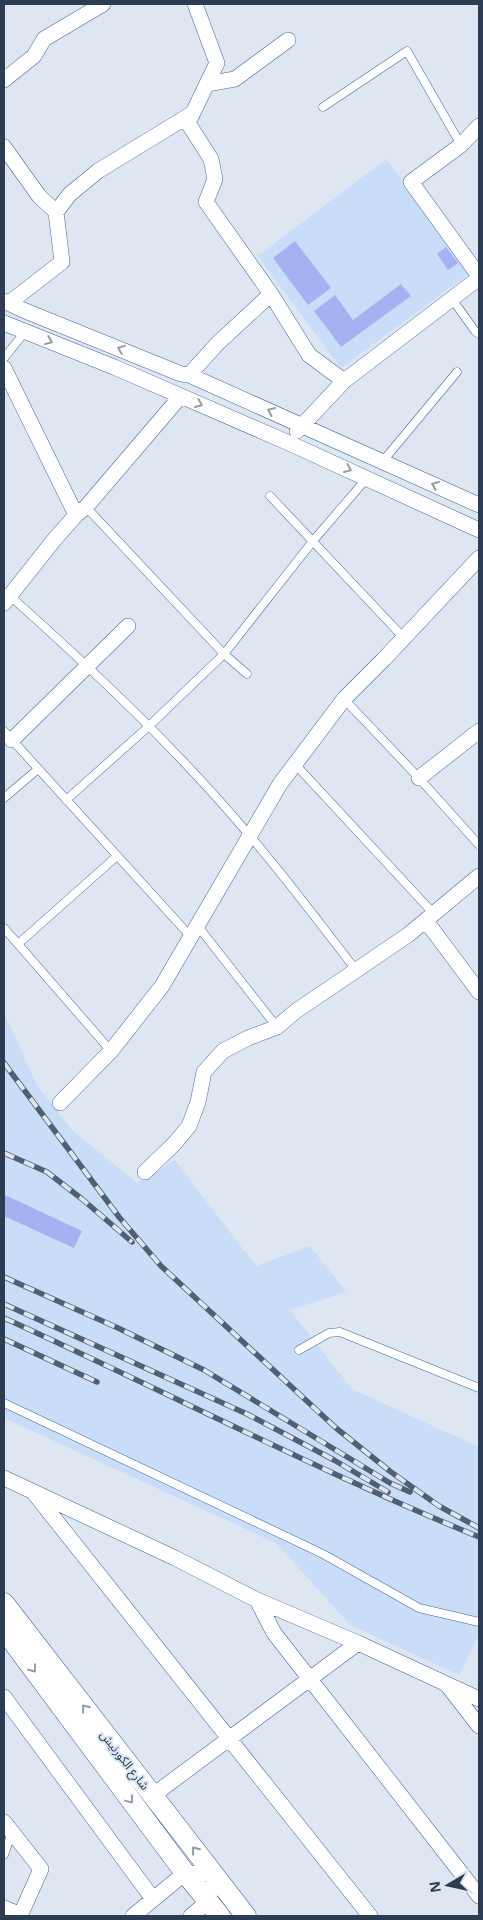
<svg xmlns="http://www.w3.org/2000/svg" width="483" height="1920" viewBox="0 0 483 1920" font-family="'Noto Sans','Noto Sans Arabic',sans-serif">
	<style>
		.built { fill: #caddf8 }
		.building { fill: #a6b1f2 }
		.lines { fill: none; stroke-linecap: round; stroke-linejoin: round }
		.lane-casing { stroke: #41679b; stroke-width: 9 }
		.street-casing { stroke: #41679b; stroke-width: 16 }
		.secondary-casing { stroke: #41679b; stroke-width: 21 }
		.lane { stroke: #fff; stroke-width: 8 }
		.street { stroke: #fff; stroke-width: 15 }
		.secondary { stroke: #fff; stroke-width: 20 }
		.rail-casing { stroke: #506074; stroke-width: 5.5 }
		.rail { stroke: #dee6f2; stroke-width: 4; stroke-dasharray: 11; stroke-linecap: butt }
		.oneway { stroke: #959ea9 }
		.labels { text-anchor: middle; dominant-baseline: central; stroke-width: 4; stroke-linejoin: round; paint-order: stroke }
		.street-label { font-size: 12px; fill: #2b3c53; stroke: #dee6f2 }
	</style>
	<rect width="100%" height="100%" fill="#dee6f2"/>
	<path class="built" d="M386,159L470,273L341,368L258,256Z
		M4,1013L37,1085L71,1129L137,1183L175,1160L256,1266L310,1246L346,1292L290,1310L352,1389L479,1447V1635L459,1675L350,1625L276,1543L4,1418Z"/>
	<path class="building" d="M295,241L331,288L308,305L273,258Z
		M446,247L458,263L448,270L437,254Z
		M401,284L411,296L341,347L314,311L335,295L353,320Z
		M5,1195L82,1231L74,1248L4,1216Z"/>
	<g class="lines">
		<g class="lane-casing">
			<path id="lane" d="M323,107L407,51L461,145
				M452,299L475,331L479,334
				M4,358L25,332
				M383,461L457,372
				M270,496L403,637
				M86,507L224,654L247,674
				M9,595C93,670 178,750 250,836C287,879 321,925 356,970
				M344,699L419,778L479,845
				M4,731L191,937
				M295,764L434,914
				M4,798L38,769
				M66,800L148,727L224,654L313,541L367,478
				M197,925L277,1027
				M4,928L111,1051
				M18,944L117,856
				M299,1350L329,1333L340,1332L479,1388
				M4,1403L323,1554L419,1608L479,1622
				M4,1855L12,1832"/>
		</g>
		<g class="street-casing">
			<path id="street" d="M195,4L217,63L188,123L211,159L215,179L206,202L271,294
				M4,80L34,56L44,39L103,4
				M207,84L235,79L288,40
				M479,126L461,145L411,182L479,276
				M4,147L39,196L56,212
				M4,301L23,310L181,374L189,375L479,505
				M9,303L62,262L56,212L70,194L98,171L193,113
				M4,323L114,367L289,443L479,530
				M4,368L76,515
				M189,375L218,343L271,294L309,355L344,381
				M297,431L344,381L479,278
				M4,603L54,540L76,515L86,507L180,397
				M12,740L128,626
				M419,778L479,731
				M426,921L479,992
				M60,1103L111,1051L162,986L280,784L344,699L384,659L479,558
				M145,1172L175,1143L189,1126L198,1102L204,1072L223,1051L248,1038L277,1027L296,1011L408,935L479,876
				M4,1478L175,1558L257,1600L358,1643L479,1699
				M34,1493L370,1916
				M257,1600L274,1633L479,1896
				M448,1686L479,1726
				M4,1697L153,1899
				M152,1796L358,1643
				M4,1822L41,1869L20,1916
				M4,1908L21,1915
				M133,1916L185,1873L213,1874L209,1901L191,1916"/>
		</g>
		<g class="secondary-casing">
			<path id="secondary" d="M4,1603L246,1916
				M4,1630L185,1873L220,1916"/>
		</g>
		<use href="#lane" class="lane"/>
		<use href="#street" class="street"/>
		<use href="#secondary" class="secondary"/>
		<g class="rail-casing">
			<path id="rail" d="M4,1063L119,1217L161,1266L336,1428L391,1472L439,1506L479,1528
				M4,1153L47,1172L82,1199L132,1242
				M4,1277L118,1328L204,1370L390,1483L410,1492
				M4,1304L247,1414L334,1460L388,1492
				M4,1318C163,1390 318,1471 479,1537
				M4,1339L97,1382"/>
		</g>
		<use href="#rail" class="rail"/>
	</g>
	<defs><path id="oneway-chevron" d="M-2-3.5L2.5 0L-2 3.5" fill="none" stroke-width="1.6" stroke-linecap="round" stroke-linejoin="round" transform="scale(1.25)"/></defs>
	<g class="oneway">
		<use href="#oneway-chevron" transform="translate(49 341) rotate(22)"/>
		<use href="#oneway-chevron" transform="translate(121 349) rotate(-158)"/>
		<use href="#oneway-chevron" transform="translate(199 404) rotate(23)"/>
		<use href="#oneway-chevron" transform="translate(271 411) rotate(-156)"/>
		<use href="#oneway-chevron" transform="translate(348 469) rotate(24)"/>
		<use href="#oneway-chevron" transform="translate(435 485) rotate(-156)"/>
		<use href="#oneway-chevron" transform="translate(33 1669) rotate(53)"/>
		<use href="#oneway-chevron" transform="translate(85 1708) rotate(-128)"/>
		<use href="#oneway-chevron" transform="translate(130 1800) rotate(53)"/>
		<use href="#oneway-chevron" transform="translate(195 1850) rotate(-128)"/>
	</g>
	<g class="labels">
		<g class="street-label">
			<text transform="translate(125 1760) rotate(52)">شارع الكورنيش</text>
		</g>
	</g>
	<rect width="483" height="1920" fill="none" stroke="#2b3c53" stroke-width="10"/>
	<g transform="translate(448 1885) rotate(261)" stroke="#dee6f2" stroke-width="4" paint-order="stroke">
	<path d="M0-4L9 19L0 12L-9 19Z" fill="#2b3c53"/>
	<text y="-8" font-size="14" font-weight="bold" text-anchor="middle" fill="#2b3c53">N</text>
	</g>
</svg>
